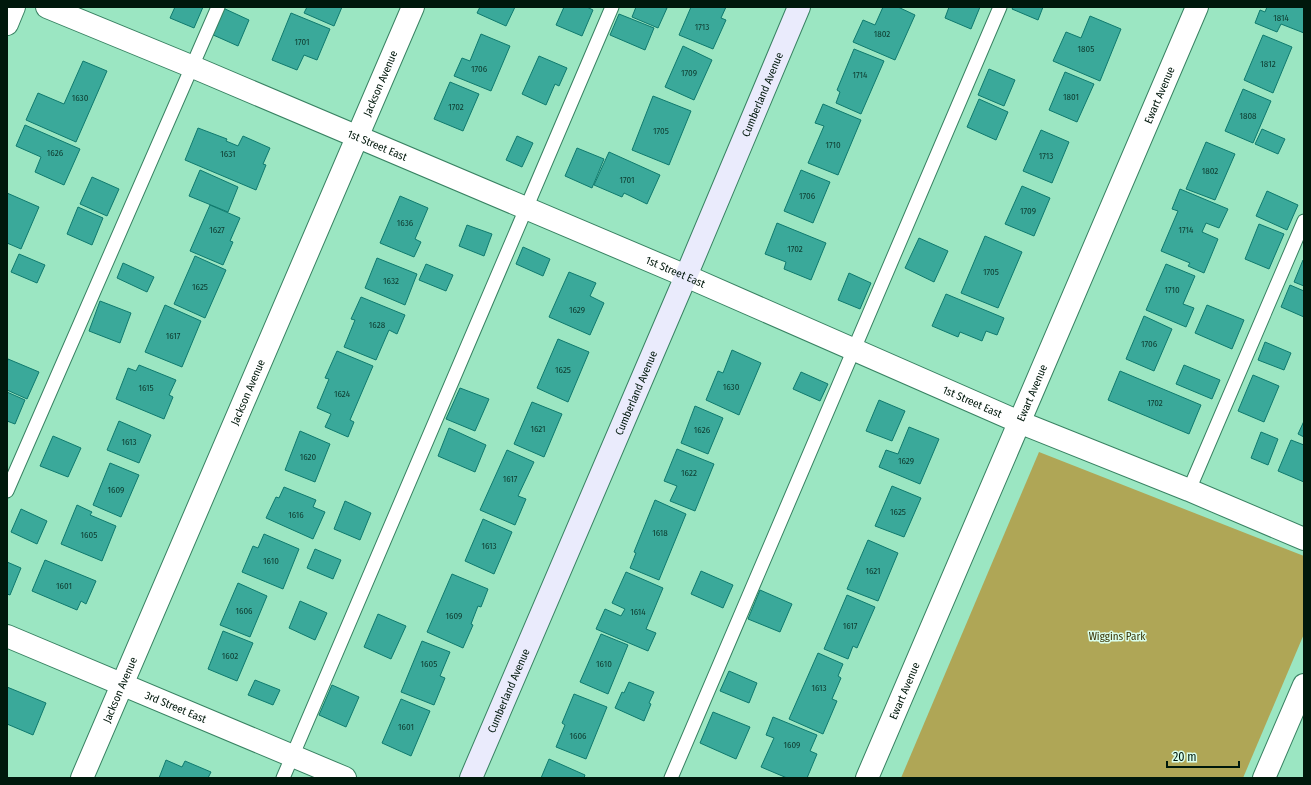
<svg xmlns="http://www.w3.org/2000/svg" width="1311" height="785" viewBox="0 0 1311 785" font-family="'Fira Sans Condensed',sans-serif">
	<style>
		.green { fill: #afa656 }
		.building { fill: #3aa99a; stroke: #0f7a6e }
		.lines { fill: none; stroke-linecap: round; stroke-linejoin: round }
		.service-casing { stroke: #388262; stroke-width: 15 }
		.minor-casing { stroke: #388262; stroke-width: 24 }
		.tertiary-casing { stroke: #388262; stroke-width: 24 }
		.secondary-casing { stroke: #388262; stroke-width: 24 }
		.service { stroke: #fff; stroke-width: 13 }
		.minor { stroke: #fff; stroke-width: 22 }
		.tertiary { stroke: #fff; stroke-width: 22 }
		.secondary { stroke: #eaebfc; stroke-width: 22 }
		.labels { text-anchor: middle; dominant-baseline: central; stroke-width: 3; stroke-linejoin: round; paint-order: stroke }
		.number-label { font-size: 9px; fill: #0e3c30 }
		.street-label { font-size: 11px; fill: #00180c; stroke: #dafeeb }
		.park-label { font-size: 11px; fill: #393405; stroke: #dafeeb }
	</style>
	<rect width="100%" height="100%" fill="#9be6c2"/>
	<path class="green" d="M1039,452L1304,556V634L1243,778H901Z"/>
	<path class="building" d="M175,7H203L194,28L170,18Z
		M307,7H342L334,26L304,13Z
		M480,7H515L506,26L477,13Z
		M564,7H587L593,10L582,36L556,25Z
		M636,7H663L667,8L658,28L632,17Z
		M691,7H726L721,18L726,20L713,49L679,35Z
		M883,7H898L915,15L895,60L853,42L863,20L875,25Z
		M949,7H980L971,29L945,18Z
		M1013,7H1043L1038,20L1012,9Z
		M1267,7H1304V33L1281,24L1277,32L1255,23L1260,10L1265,12Z
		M223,8L249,20L238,46L211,34Z
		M291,13L330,29L317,60L304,55L297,70L272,60Z
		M619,14L654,28L645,50L610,35Z
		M1090,16L1121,29L1100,81L1053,61L1066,32L1081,38Z
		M481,34L510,46L491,91L454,76L462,58L470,61Z
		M1263,35L1292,47L1273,93L1244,80Z
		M683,46L712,60L694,100L665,87Z
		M854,49L884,61L861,114L836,103L840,92L837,90Z
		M539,56L567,68L559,86L555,84L546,105L522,94Z
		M83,61L107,71L76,142L26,120L38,93L64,104Z
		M989,69L1015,80L1004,106L978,95Z
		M1065,72L1094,84L1077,122L1049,110Z
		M450,82L479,94L463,131L434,119Z
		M1243,89L1271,101L1253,143L1225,131Z
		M653,96L691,111L669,165L632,150Z
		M979,99L1008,112L996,140L967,127Z
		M823,104L861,120L838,175L808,163L824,126L815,123Z
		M25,125L80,149L64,185L35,172L41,157L16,146Z
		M198,128L227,139L226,141L238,146L243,136L270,148L263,164L266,165L256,190L185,160Z
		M1262,129L1285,139L1278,154L1255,144Z
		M1041,130L1069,142L1052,183L1023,171Z
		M517,136L533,143L522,167L506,160Z
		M1206,142L1235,154L1215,200L1186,189Z
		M577,148L604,159L592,188L565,176Z
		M609,152L660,175L647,204L624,193L622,197L594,185Z
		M200,170L238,187L228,212L189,196Z
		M801,170L830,182L813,223L784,211Z
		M92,177L119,189L107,216L80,204Z
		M1022,186L1050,198L1034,236L1005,224Z
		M1180,189L1228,209L1219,228L1206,223L1202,232L1218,239L1204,273L1188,266L1190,263L1161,251L1178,211L1172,209Z
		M1267,191L1298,205L1287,230L1256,216Z
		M7,193L39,207L21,249L7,243Z
		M400,196L428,208L415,239L421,242L414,257L380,243Z
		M210,205L240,218L230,241L233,242L223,265L190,251Z
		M78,207L103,218L92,245L67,234Z
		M777,223L826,243L811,280L784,269L786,262L765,254Z
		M1259,224L1284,234L1269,269L1245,259Z
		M467,225L492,234L484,256L459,246Z
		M985,236L1022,252L998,308L961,293Z
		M919,238L948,251L934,282L905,268Z
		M523,247L550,259L543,276L516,264Z
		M19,254L45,265L37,283L11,272Z
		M195,256L226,270L205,318L174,304Z
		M377,258L417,274L405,305L365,288Z
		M1303,260L1304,261V286L1294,282Z
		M123,263L154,277L147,292L117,278Z
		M426,264L453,275L446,291L419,280Z
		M1166,264L1195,276L1183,304L1194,308L1186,327L1146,310Z
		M569,272L596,283L590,296L604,303L590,335L549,317Z
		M849,273L871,283L860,309L838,300Z
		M1290,285L1304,291V317L1281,307Z
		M946,294L1004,318L997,335L986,331L982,341L960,332L958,337L932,326Z
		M361,297L405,315L397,334L389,330L376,360L344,347L355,320L351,319Z
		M100,301L131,313L120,343L89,331Z
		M165,305L201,321L182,367L145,352Z
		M1207,305L1244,320L1232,349L1195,333Z
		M1144,316L1172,329L1154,371L1126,359Z
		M558,339L589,352L568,402L537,388Z
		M1265,342L1291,353L1284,370L1258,360Z
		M732,350L761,363L739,415L706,400L718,371L723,373Z
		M337,351L373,366L350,420L354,422L348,437L325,427L331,414L317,408L329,379L325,378Z
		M8,359L39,372L27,399L7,390V363Z
		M139,365L176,380L169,395L173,397L164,419L116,399L128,368L136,371Z
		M1184,365L1220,380L1212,399L1176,384Z
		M1120,371L1201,405L1189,434L1108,400Z
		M801,372L828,384L820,401L793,389Z
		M1253,375L1279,386L1264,422L1238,411Z
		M460,388L489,399L475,431L446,419Z
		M7,392L25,400L15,424L7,421Z
		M879,400L905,411L892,441L866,431Z
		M532,402L562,414L544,457L514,444Z
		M695,406L723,418L708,454L681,443Z
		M119,421L151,435L139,463L107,450Z
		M1304,421V437L1298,434Z
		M909,427L939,439L920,484L879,467L886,450L898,454Z
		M449,428L486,445L475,472L438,456Z
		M300,431L330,444L315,482L285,470Z
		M1261,432L1278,439L1268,465L1251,458Z
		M53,436L81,448L68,477L40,466Z
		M1291,440L1304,445V482L1278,471Z
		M677,449L714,464L695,511L670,501L677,486L664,481Z
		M507,450L534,462L518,496L526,499L515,525L480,510Z
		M110,463L139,475L121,517L93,505Z
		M892,486L921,498L904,537L875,526Z
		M284,487L316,500L313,507L325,512L313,539L266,518L276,497L279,498Z
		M655,500L686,514L659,580L630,568L636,553L634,552Z
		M345,501L371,513L360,540L334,529Z
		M77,505L92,512L90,515L116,526L102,561L61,544Z
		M21,509L47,521L37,544L11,532Z
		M483,519L512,532L494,574L465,561Z
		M264,534L299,549L283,589L242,572L253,546L258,548Z
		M868,540L898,553L878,601L847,589Z
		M315,549L341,560L333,579L307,568Z
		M45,560L96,581L86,604L81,601L77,610L32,591Z
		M7,562L21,568L10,595L7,594Z
		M701,571L733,585L723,608L691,594Z
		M626,572L663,588L646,629L656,633L648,651L596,629L605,609L621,616L625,609L612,603Z
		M452,574L488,589L481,607L478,606L471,624L473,625L463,648L427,632Z
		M238,583L267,596L250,637L220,625Z
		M760,590L792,604L780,632L748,619Z
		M847,595L875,607L857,648L853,646L848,659L824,649Z
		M300,601L327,613L315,640L289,628Z
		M378,614L406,626L391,659L364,647Z
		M223,631L253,643L237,681L208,669Z
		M601,634L628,645L608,694L580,682Z
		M422,641L450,652L440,676L445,678L434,705L401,692Z
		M818,653L843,664L838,676L841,678L832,699L837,701L823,734L789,719Z
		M729,671L757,683L749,703L720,691Z
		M255,680L280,690L273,705L248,695Z
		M629,682L654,692L649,703L651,704L644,721L615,708L622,692L624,693Z
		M332,685L359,697L346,727L319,715Z
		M7,687L46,703L33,735L7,724Z
		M574,694L607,707L586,759L556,747L565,725L562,723Z
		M401,699L430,711L411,756L382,743Z
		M713,712L750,727L736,759L700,743Z
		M773,717L817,735L810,751L817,754L807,778H787L761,767L774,738L766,735Z
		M549,759L585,775L584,778H541Z
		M166,760L182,767L185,761L211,772L208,778H159Z"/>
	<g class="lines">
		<g class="service-casing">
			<path id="service" d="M1189,490L1304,221
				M7,491L218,7
				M283,778L612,7
				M671,778L1000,7"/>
		</g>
		<g class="minor-casing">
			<g id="minor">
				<path id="s1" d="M47,7L193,67L686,276L1019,422L1189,490L1304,539"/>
				<path d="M7,24L14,7"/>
				<path id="s2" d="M7,636L345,778"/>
				<path id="s3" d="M82,778L413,7"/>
				<path id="s4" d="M867,778L1197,7"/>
			</g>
		</g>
		<g class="tertiary-casing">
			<path id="tertiary" d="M1264,778L1304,685"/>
		</g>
		<g class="secondary-casing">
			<g id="secondary">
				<path id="s5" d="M471,778L686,276L799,7"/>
			</g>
		</g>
		<use href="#service" class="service"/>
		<use href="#minor" class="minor"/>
		<use href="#tertiary" class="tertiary"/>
		<use href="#secondary" class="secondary"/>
	</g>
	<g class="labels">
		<g class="number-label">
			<text x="1281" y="18">1814</text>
			<text x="702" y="27">1713</text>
			<text x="882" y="34">1802</text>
			<text x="302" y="42">1701</text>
			<text x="1086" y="49">1805</text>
			<text x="1268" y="64">1812</text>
			<text x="479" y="69">1706</text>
			<text x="689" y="73">1709</text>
			<text x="860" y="75">1714</text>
			<text x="1071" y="97">1801</text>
			<text x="80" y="98">1630</text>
			<text x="456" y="107">1702</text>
			<text x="1248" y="116">1808</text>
			<text x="661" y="131">1705</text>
			<text x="833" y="145">1710</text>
			<text x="55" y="153">1626</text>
			<text x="228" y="154">1631</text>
			<text x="1046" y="156">1713</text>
			<text x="1210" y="171">1802</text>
			<text x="627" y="180">1701</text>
			<text x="807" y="196">1706</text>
			<text x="1028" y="211">1709</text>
			<text x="405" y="223">1636</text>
			<text x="217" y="230">1627</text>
			<text x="1186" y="230">1714</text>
			<text x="795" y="249">1702</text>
			<text x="991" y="272">1705</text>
			<text x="391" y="281">1632</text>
			<text x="200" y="287">1625</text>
			<text x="1172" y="290">1710</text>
			<text x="577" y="310">1629</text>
			<text x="377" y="325">1628</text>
			<text x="173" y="336">1617</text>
			<text x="1149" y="344">1706</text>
			<text x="563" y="370">1625</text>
			<text x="731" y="387">1630</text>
			<text x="146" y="388">1615</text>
			<text x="342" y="394">1624</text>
			<text x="1155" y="403">1702</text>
			<text x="538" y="429">1621</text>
			<text x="702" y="430">1626</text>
			<text x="129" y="442">1613</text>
			<text x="308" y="457">1620</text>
			<text x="906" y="461">1629</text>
			<text x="689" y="473">1622</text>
			<text x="510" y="479">1617</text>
			<text x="116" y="490">1609</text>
			<text x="898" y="512">1625</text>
			<text x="296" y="515">1616</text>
			<text x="660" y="533">1618</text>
			<text x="89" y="535">1605</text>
			<text x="489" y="546">1613</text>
			<text x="271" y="561">1610</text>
			<text x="873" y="571">1621</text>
			<text x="64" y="586">1601</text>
			<text x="244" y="611">1606</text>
			<text x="638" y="612">1614</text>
			<text x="454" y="616">1609</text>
			<text x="850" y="626">1617</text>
			<text x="230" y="656">1602</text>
			<text x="429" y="664">1605</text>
			<text x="604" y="664">1610</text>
			<text x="819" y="688">1613</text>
			<text x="406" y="727">1601</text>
			<text x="578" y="736">1606</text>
			<text x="792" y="745">1609</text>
		</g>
		<g class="street-label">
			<text stroke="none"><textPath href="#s3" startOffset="756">Jackson Avenue</textPath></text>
			<text stroke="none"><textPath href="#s5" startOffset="743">Cumberland Avenue</textPath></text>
			<text stroke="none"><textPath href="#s4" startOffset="743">Ewart Avenue</textPath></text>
			<text stroke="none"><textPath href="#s1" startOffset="358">1st Street East</textPath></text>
			<text stroke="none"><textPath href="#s1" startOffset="682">1st Street East</textPath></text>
			<text stroke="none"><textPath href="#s3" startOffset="420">Jackson Avenue</textPath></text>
			<text stroke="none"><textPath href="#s4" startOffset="419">Ewart Avenue</textPath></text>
			<text stroke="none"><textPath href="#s5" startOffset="419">Cumberland Avenue</textPath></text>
			<text stroke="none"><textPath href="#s1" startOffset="1006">1st Street East</textPath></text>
			<text stroke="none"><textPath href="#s3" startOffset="96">Jackson Avenue</textPath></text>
			<text stroke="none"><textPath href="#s4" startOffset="95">Ewart Avenue</textPath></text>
			<text stroke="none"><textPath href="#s5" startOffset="95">Cumberland Avenue</textPath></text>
			<text stroke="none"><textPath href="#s2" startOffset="183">3rd Street East</textPath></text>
		</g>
		<g class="park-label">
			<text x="1117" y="636">Wiggins Park</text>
		</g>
	</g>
	<rect width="1311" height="785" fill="none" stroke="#00180c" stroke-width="16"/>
	<path d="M1167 761v6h72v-6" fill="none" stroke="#00180c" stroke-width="2"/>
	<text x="1173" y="761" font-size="12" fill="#00180c" stroke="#dafeeb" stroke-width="3" paint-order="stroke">20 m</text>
</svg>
